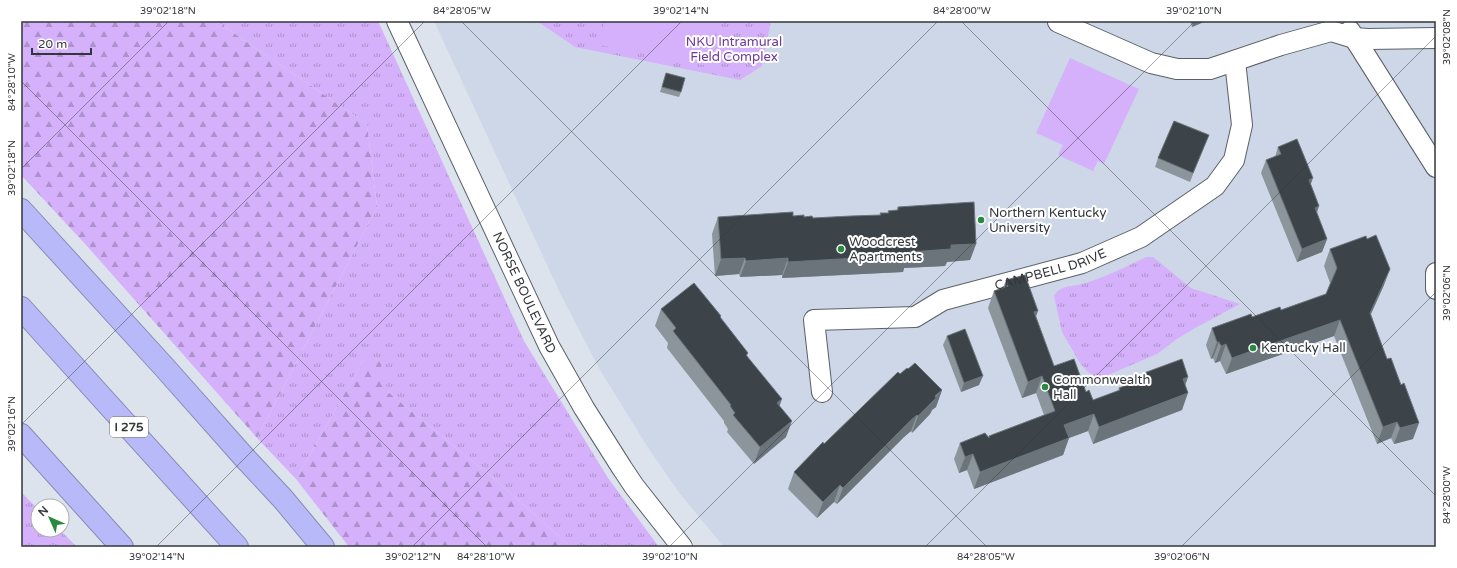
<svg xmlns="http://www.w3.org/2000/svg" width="1457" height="568" viewBox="0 0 1457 568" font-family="'Varela Round',sans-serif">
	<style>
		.built { fill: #cdd7e7 }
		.grass { fill: url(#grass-tufts) }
		.forest { fill: url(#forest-firs) }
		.pitch { fill: #d5b1fb }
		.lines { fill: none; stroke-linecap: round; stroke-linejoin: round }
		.minor-casing { stroke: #5b6068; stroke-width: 22 }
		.highway-casing { stroke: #898bb6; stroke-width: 24 }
		.minor { stroke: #fff; stroke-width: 20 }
		.highway { stroke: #b8b9f8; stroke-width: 22 }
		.wall { fill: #8c949c }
		.shaded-wall { fill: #6c747b }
		.building { fill: #3c444a; stroke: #6c747b }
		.ticks { fill: none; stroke: #33363a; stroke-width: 1; stroke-opacity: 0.45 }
		.poi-dot { fill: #288a3e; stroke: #fff; stroke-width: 1.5 }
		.labels { text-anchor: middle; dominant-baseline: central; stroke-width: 4; stroke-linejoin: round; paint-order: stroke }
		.shield { fill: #fff; stroke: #707275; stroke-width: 1 }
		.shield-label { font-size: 12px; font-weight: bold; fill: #33363a }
		.park-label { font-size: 13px; fill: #6e379b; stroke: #fff }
		.poi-label { font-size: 13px; fill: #33363a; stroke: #fff; text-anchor: start }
		.street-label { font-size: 13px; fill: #33363a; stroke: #fff }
		.neatline { fill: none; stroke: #33363a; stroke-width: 1.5 }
		.ticks-label { font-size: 10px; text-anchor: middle; fill: #33363a }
	</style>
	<defs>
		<pattern id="grass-tufts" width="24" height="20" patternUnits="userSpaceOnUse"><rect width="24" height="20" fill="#d5b1fb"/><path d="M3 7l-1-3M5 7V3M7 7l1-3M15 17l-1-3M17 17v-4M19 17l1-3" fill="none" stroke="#ad91cc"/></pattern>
		<pattern id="forest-firs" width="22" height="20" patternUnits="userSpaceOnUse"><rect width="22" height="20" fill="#d5b1fb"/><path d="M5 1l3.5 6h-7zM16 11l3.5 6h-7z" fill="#ad91cc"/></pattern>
	</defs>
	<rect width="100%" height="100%" fill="#dde3ed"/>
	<path class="built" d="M434,21H1436V547H724L680,494L647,446L600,370L561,295Z"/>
	<path class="grass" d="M216,21H378L524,341L608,478L659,547H571L499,483L388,392L364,359L296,479L257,438L377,207L367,124Z
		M537,21H771L762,66L740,80L575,47Z
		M1146,257H1153L1158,261L1191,288L1240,304L1195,328L1177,339L1157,354L1101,378L1094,376L1087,371L1080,363L1062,332L1054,296C1060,285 1071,287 1082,284C1101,279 1128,266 1146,257Z
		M21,492L38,509V530H60L77,547H21Z"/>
	<path class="forest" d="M21,21H216L367,124L377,207L257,438L86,245L21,175Z
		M364,359L380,361L388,392L499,483L571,547H349L296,479Z"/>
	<path class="pitch" d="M605,21H717L708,66L600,45Z
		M1070,58L1139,89L1104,164L1098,161L1093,171L1058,155L1063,145L1036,133Z"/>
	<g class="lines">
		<g class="minor-casing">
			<g id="minor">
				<path id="s1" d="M397,21L549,346L584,408L622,468L634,486L682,547"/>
				<path d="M1058,22L1151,63L1177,69H1210L1281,45L1331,31L1354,38L1368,39L1436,38"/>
				<path d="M1350,31L1436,167"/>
				<path d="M1436,273V289"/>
				<path id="s2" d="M822,392L814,320L915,317L943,300L1082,263L1141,237L1215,186L1234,160L1242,125L1235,61"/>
			</g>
		</g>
		<g class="highway-casing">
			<path id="highway" d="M21,210L165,368L243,456L283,499L323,547
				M21,308L237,547
				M21,435L122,547"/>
		</g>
		<use href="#minor" class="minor"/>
		<use href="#highway" class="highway"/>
	</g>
	<path class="wall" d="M1190,21H1206L1192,27Z
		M666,73L681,92L679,97L660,92Z
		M1205,144L1190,182L1155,167L1158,158Z
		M1278,147L1319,206L1317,213L1327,239L1322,252L1297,262L1261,173L1266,160L1275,157Z
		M898,207L976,244L970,260L947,262L945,266L904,268L903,272L782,278V275L740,277L739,274L715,276L712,234L718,217L793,216L813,218L880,215V213H888V211L897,210Z
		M1330,249L1384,285L1371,314L1413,439L1394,444L1391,438L1377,444L1334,336L1226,374L1220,361L1215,363L1213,358L1211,359L1206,345L1212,328L1281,310L1326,294L1330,283L1324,266Z
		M1006,280L1036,316L1054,366L1086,392L1093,400L1118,391L1119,388L1142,379L1144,373L1188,377L1185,385L1182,410L1093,444L1088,431L1069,438L1063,455L974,489L967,470L959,473L954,459L960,443L988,437L989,436L1044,415L1036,393L1022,398L988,308L994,291L1003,288Z
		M661,309L721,316V318L748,353L747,357L779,405L786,437L754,464L727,432L728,429L724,423V421L667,348L668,343L655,326Z
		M947,336L979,385L961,392L943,345Z
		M908,369L942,390L936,407L932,410L930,414L912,433L911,431L904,437L837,504L834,502L817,518L788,489L794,472L900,374Z"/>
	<path class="shaded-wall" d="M1194,21H1206L1192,27Z
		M1313,178L1308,192L1309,180Z
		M1319,206L1314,219L1315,208Z
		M1327,239L1322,252L1297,262L1302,249Z
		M976,244L970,260L947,262L945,266L904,268L903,272L782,278L788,262L909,252L951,245Z
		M745,258L739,274L715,276L721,259Z
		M788,258L782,275L740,277L746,261Z
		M1390,269L1384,285L1364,329L1370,313Z
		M1038,311L1032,327L1034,312Z
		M1340,320L1334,336L1226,374L1232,358Z
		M1217,342H1219L1213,358L1211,359Z
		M1226,344L1220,361L1215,363L1221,346Z
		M983,376L979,385L961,392L964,383Z
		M1042,376L1036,393L1022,398L1028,382Z
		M1188,377L1182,394L1183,379Z
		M942,390L936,407L932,410L930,414L912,433L918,416Z
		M1188,393L1182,410L1093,444L1099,427Z
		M782,399L776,416L777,403Z
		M1094,414L1088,431L1058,442L1064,425Z
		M917,415L911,431L904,437L837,504L843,488L910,421Z
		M792,421L786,437L754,464L760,447Z
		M1397,422L1391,438L1377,444L1383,427Z
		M1419,423L1413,439L1394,444L1400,428Z
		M1069,438L1063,455L974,489L980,472Z
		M973,454L967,470L959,473L965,457Z
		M840,485L834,502L817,518L823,502Z"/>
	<path class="building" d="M666,73L685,78L681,92L662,87Z
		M1174,121L1209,135L1193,173L1158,158Z
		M1297,139L1313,178L1309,180L1319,206L1315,208L1327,239L1302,249L1266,160L1281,154L1278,147Z
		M974,202L976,244L951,245V249L909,252V255L788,262V258L746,261L745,258L721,259L718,217L793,212V216L804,215V217L812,216L813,218L851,216L881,215L880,213H889L888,211L898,210V207Z
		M1376,235L1390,269L1370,313L1387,359L1391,358L1401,385L1404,383L1419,423L1400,428L1397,422L1383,427L1340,320L1232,358L1226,344L1221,346L1219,342H1217L1212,328L1251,314L1252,317L1280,307L1281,310L1326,294L1337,268L1330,249L1366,236L1367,239Z
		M1025,275L1038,311L1034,312L1054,366L1074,359L1086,392L1089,390L1093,400L1120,390L1119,388L1146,378L1144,373L1182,359L1188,377L1183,379L1188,393L1099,427L1094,414L1064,425L1069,438L980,472L973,454L965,457L960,443L985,433L989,438V436L1055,411L1042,376L1028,382L994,291L1008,286L1006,280Z
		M694,283L721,316L720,317L748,353L746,355L782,399L777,403L792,421L760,447L733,415L735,413L730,406L731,405L673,331L676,328L661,309Z
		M965,329L983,376L964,383L947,336Z
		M915,363L942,390L935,396L936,398L918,416L917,415L910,421L843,488L840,485L823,502L794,472L823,442L824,444L898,372L900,374L907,368L908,369Z"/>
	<path class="ticks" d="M461,21L987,547M961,21L1436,496M21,81L487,547M21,169L169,21M21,425L425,21M156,547L682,21M412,547L938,21M669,547L1195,21M925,547L1436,36M1181,547L1436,292"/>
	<g class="poi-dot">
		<circle cx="981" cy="220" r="4"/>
		<circle cx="841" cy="249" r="4"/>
		<circle cx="1253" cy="348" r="4"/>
		<circle cx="1045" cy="387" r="4"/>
	</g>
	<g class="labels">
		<rect class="shield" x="110" y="417" width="38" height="20" rx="3"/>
		<g class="shield-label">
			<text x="129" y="427">I 275</text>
		</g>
		<g class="park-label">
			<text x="734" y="42">NKU Intramural<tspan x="734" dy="15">Field Complex</tspan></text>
		</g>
		<g class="poi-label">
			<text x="989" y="213">Northern Kentucky<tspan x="989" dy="15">University</tspan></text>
			<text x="849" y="242">Woodcrest<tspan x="849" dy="15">Apartments</tspan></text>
			<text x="1261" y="348">Kentucky Hall</text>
			<text x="1053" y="380">Commonwealth<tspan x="1053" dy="15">Hall</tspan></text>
		</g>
		<g class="street-label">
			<text stroke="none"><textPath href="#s2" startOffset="318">CAMPBELL DRIVE</textPath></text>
			<text stroke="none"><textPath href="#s1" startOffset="300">NORSE BOULEVARD</textPath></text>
		</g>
	</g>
	<rect width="1457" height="568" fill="none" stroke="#ffffff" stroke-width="44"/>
	<g transform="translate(50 518) rotate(315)"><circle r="19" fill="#ffffff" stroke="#adafb0"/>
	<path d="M0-3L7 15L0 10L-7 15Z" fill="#288a3e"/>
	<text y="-6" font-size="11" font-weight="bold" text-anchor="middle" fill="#33363a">N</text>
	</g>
	<path d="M32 48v6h59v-6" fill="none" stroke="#33363a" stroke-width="2"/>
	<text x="38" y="48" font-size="12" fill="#33363a" stroke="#ffffff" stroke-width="3" paint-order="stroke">20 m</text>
	<rect x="22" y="22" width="1413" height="524" class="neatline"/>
	<g class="ticks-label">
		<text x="168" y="14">39°02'18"N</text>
		<text x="462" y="14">84°28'05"W</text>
		<text x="681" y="14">39°02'14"N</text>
		<text x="962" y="14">84°28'00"W</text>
		<text x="1194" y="14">39°02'10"N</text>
		<text transform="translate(1446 37) rotate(-90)" y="4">39°02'08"N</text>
		<text transform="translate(11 82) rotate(-90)" y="4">84°28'10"W</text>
		<text transform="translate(11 168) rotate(-90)" y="4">39°02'18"N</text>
		<text transform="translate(1446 293) rotate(-90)" y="4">39°02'06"N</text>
		<text transform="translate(11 424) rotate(-90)" y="4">39°02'16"N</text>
		<text transform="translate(1446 495) rotate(-90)" y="4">84°28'00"W</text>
		<text x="157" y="560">39°02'14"N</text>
		<text x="413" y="560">39°02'12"N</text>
		<text x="486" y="560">84°28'10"W</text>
		<text x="670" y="560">39°02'10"N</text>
		<text x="986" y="560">84°28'05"W</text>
		<text x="1182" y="560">39°02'06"N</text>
	</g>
</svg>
